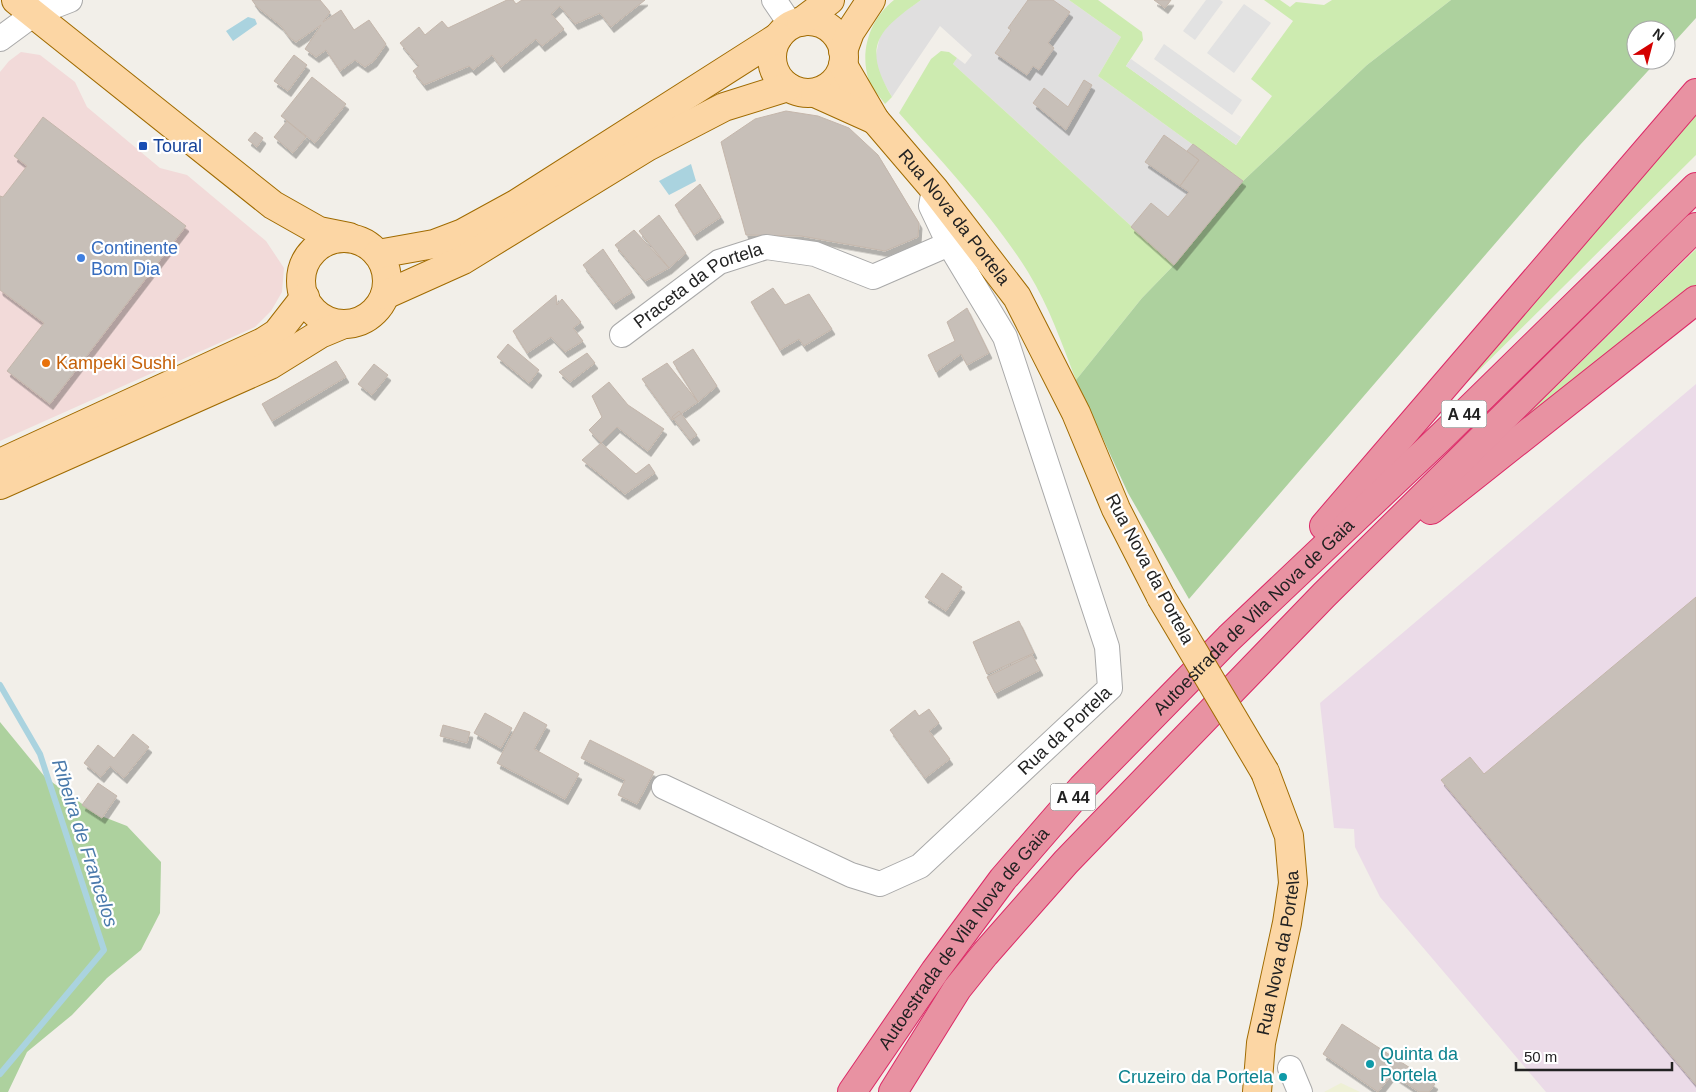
<svg xmlns="http://www.w3.org/2000/svg" width="1696" height="1092" viewBox="0 0 1696 1092" font-family="Arial,sans-serif">
	<style>
		.residential { fill: #e0dfdf }
		.commercial { fill: #f2dad9 }
		.industrial { fill: #ebdbe8 }
		.farmland { fill: #eef0d5 }
		.grass { fill: #cdebb0 }
		.forest { fill: #add19e }
		.parking { fill: #e2e2e2 }
		.water { fill: #aad3df }
		.lines { fill: none; stroke-linecap: round; stroke-linejoin: round }
		.stream { stroke: #aad3df; stroke-width: 6 }
		.building { fill: #c7bfb8; stroke: #c4b6ab; filter: url(#shadow) }
		.minor-casing { stroke: #a9a9a9; stroke-width: 26 }
		.major-casing { stroke: #a06b00; stroke-width: 30 }
		.highway-casing { stroke: #dc2a67; stroke-width: 30 }
		.minor { stroke: #fff; stroke-width: 24 }
		.major { stroke: #fcd6a4; stroke-width: 28 }
		.highway { stroke: #e892a2; stroke-width: 28 }
		.major-bridge-casing { stroke: #a06b00; stroke-width: 30; stroke-linecap: butt }
		.major-bridge { stroke: #fcd6a4; stroke-width: 28 }
		.transit-dot { fill: #1a4fb4; stroke: #fff; stroke-width: 2 }
		.shop-dot { fill: #3f7fe0; stroke: #fff; stroke-width: 2 }
		.food-dot { fill: #e8710a; stroke: #fff; stroke-width: 2 }
		.culture-dot { fill: #0f9aa8; stroke: #fff; stroke-width: 2 }
		.labels { text-anchor: middle; dominant-baseline: central; stroke-width: 4.5; stroke-linejoin: round; paint-order: stroke }
		.shield { fill: #fff; stroke: #646464; stroke-width: 1 }
		.shield-label { font-size: 16px; font-weight: bold; fill: #222 }
		.transit-label { font-size: 18px; fill: #164399; stroke: #fff; text-anchor: start }
		.street-label { font-size: 18px; fill: #222; stroke: #fff }
		.shop-label { font-size: 18px; fill: #366cbe; stroke: #fff; text-anchor: start }
		.food-label { font-size: 18px; fill: #c56008; stroke: #fff; text-anchor: start }
		.culture-label { font-size: 18px; fill: #0d838f; stroke: #fff; text-anchor: start }
		.water-label { font-size: 19px; font-style: italic; fill: #4a7aab; stroke: #fff }
	</style>
	<defs>
		<filter id="shadow"><feDropShadow dx="3" dy="5.5" stdDeviation="0" flood-color="#0004"/></filter>
	</defs>
	<rect width="100%" height="100%" fill="#f2efe9"/>
	<path class="residential" d="M921,0H1069L1121,37L1098,76L1243,181L1174,265L953,64L957,58L965,64L972,55L940,26L892,97L879,74L875,59L880,36L892,20Z"/>
	<path class="commercial" d="M21,52L40,55L75,82L87,107L160,168L187,175L266,241L284,268L282,292L271,311L255,327L0,441V72L9,61Z"/>
	<path class="industrial" d="M1696,384V1092H1546L1380,897L1355,847L1354,829L1334,828L1320,703Z"/>
	<path class="farmland" d="M1341,1083L1360,1092H1324Z"/>
	<path class="grass" d="M894,0H921C877,31 862,46 892,97L885,104C880,97 872,89 869,81C859,51 870,19 894,0Z
		M1069,0H1098L1142,32L1143,40L1126,66L1236,145L1272,96L1251,79L1293,21L1264,0H1280L1290,7L1296,2L1324,5L1332,0H1451L1367,65L1243,181L1098,76L1121,37Z
		M941,51L949,52L957,58L953,64L1174,265L1142,298L1076,380C1062,344 1049,306 1028,272C994,217 942,162 899,113L931,59Z
		M1696,105V155L1432,417Z
		M1696,249V286L1595,372L1472,469Z"/>
	<path class="forest" d="M1451,0H1696V18L1666,51V30H1636V60H1658L1580,145L1189,599L1128,493L1076,380L1142,298L1174,265L1243,181L1367,65Z
		M0,722L45,777L96,814L127,826L161,862L160,913L141,950L107,978L72,1015L27,1052L8,1092H0Z"/>
	<path class="parking" d="M1206,0H1220L1223,2L1195,40L1183,31Z
		M1244,4L1271,23L1234,73L1207,53Z
		M1164,44L1242,100L1232,115L1154,59Z
		M1131,59L1241,137L1236,145L1126,66Z"/>
	<path class="water" d="M248,17L255,19L257,24L233,41L226,31Z
		M691,164L696,181L669,195L659,181Z"/>
	<g class="lines">
		<path class="stream" d="M0,685L40,754L104,950L0,1074"/>
	</g>
	<path class="building" d="M252,0H320L330,12L323,22L341,10L354,30L369,20L386,44L374,61L365,67L355,60L340,71L326,50L316,57L305,49L321,25L296,42L290,38L281,26L257,7Z
		M507,0H513L516,4L522,0H645L611,27L600,13L575,24L560,6L551,14L564,29L542,46L536,39L501,67L492,55L473,70L469,66L424,85L413,71L419,66L400,43L419,27L425,35L442,21L448,28Z
		M1028,0H1053L1070,12L1048,43L1054,48L1039,70L1033,66L1027,75L995,53L1011,30L1008,28Z
		M1154,0H1171L1165,8Z
		M294,55L307,65L288,91L274,81Z
		M312,77L346,104L315,143L281,116Z
		M1084,80L1092,85L1066,130L1033,103L1044,88L1068,107Z
		M786,111L818,116L849,128L878,155L919,223L918,237L885,251L801,236L746,235L721,142L755,119Z
		M43,117L186,226L50,404L7,371L44,323L0,290V196L3,197L27,166L14,156Z
		M287,121L306,137L293,153L274,137Z
		M255,132L263,138L257,147L248,140Z
		M1164,135L1199,160L1180,186L1145,162Z
		M1193,144L1243,181L1174,265L1131,227L1151,203L1168,217L1189,192L1180,186L1199,160L1187,151Z
		M700,184L721,217L694,235L675,205Z
		M659,215L686,253L669,268L639,231Z
		M634,230L669,268L645,281L615,245Z
		M603,249L632,292L613,304L583,265Z
		M773,288L785,305L809,294L832,329L804,346L799,339L780,350L751,302Z
		M556,295L557,305L562,299L581,322L573,328L583,341L565,352L551,337L527,353L513,331Z
		M967,308L989,353L967,365L961,354L936,372L928,355L955,341L947,322Z
		M508,344L539,370L529,383L497,357Z
		M693,349L717,386L698,402L673,362Z
		M587,353L595,363L570,382L559,372Z
		M336,361L346,377L272,421L262,404Z
		M667,363L698,402L672,420L642,379Z
		M374,364L388,375L372,395L358,384Z
		M609,382L628,405L664,429L648,451L617,427L601,443L589,430L602,417L592,396Z
		M679,411L697,435L690,440L672,417Z
		M601,443L636,474L649,464L655,473L625,494L582,460Z
		M942,573L962,587L946,611L925,597Z
		M1696,597V1085L1441,780L1470,757L1484,774Z
		M1019,621L1034,653L987,674L973,642Z
		M1032,655L1040,670L995,693L987,677Z
		M929,709L939,723L929,731L950,759L925,778L890,730L915,710L919,716Z
		M524,712L547,725L534,749L579,774L565,799L497,763Z
		M485,713L512,728L501,748L474,733Z
		M443,725L470,732L467,743L440,736Z
		M133,734L149,747L124,778L110,766L101,777L84,763L98,745L114,758Z
		M590,740L654,772L637,804L618,795L625,780L581,758Z
		M98,783L117,796L102,818L82,805Z
		M1342,1024L1435,1084L1429,1092H1419L1392,1074L1378,1092L1323,1054Z"/>
	<g class="lines">
		<g class="minor-casing">
			<g id="minor">
				<path d="M774,0L791,25"/>
				<path d="M0,39L34,14L70,0"/>
				<path id="s1" d="M622,335L719,262L766,247L815,254L873,277L949,244"/>
				<path id="s2" d="M664,787L851,875L880,884L920,866L1110,688L1107,647L1005,337L949,244L931,206L934,189"/>
				<path d="M1290,1068L1300,1092"/>
			</g>
		</g>
		<g class="major-casing">
			<g id="major">
				<path d="M16,0L273,205L319,231L349,237"/>
				<circle cx="808" cy="57" r="36"/>
				<path d="M801,22L830,0"/>
				<path d="M843,51L850,32L871,0"/>
				<path id="s3" d="M843,65L875,120L934,189L1017,297L1076,413L1116,509L1161,597"/>
				<path d="M815,93L875,120"/>
				<circle cx="344" cy="281" r="43"/>
				<path d="M378,254L434,244L463,233L516,204L778,37"/>
				<path d="M385,295L463,260L647,147L724,107L788,87"/>
				<path d="M0,463L263,342L277,333L305,297"/>
				<path d="M0,485L270,365L320,334L344,324"/>
				<path id="s4" d="M1257,1092L1261,1043L1287,923L1293,883L1289,836L1265,772"/>
			</g>
		</g>
		<g class="highway-casing">
			<g id="highway">
				<path d="M1431,510L1696,300"/>
				<path d="M1324,526L1696,93"/>
				<path id="s5" d="M852,1092L935,971L1003,879L1082,788L1229,638L1439,439L1696,187"/>
				<path d="M893,1092L957,989L985,954L1066,862L1324,595L1696,227"/>
			</g>
		</g>
		<use href="#minor" class="minor"/>
		<use href="#major" class="major"/>
		<use href="#highway" class="highway"/>
		<g class="major-bridge-casing">
			<path id="major-bridge" d="M1161,597L1265,772"/>
		</g>
		<use href="#major-bridge" class="major-bridge"/>
	</g>
	<rect class="transit-dot" x="138" y="141" width="10" height="10" rx="2.5"/>
	<circle class="shop-dot" cx="81" cy="258" r="5"/>
	<circle class="food-dot" cx="46" cy="363" r="5"/>
	<g class="culture-dot">
		<circle cx="1370" cy="1064" r="5"/>
		<circle cx="1283" cy="1077" r="5"/>
	</g>
	<g class="labels">
		<g class="shield">
			<rect x="1441.5" y="400.5" width="45" height="27" rx="4"/>
			<rect x="1050.5" y="783.5" width="45" height="27" rx="4"/>
		</g>
		<g class="shield-label">
			<text x="1464" y="414">A 44</text>
			<text x="1073" y="797">A 44</text>
		</g>
		<g class="transit-label">
			<text x="153" y="146">Toural</text>
		</g>
		<g class="street-label">
			<text stroke="none"><textPath href="#s3" startOffset="189">Rua Nova da Portela</textPath></text>
			<text stroke="none"><textPath href="#s1" startOffset="92">Praceta da Portela</textPath></text>
			<text transform="translate(1150 569) rotate(62)">Rua Nova da Portela</text>
			<text stroke="none"><textPath href="#s5" startOffset="624">Autoestrada de Vila Nova de Gaia</textPath></text>
			<text stroke="none"><textPath href="#s2" startOffset="479">Rua da Portela</textPath></text>
			<text stroke="none"><textPath href="#s5" startOffset="190">Autoestrada de Vila Nova de Gaia</textPath></text>
			<text stroke="none"><textPath href="#s4" startOffset="141">Rua Nova da Portela</textPath></text>
		</g>
		<g class="shop-label">
			<text x="91" y="248">Continente<tspan x="91" dy="21">Bom Dia</tspan></text>
		</g>
		<g class="food-label">
			<text x="56" y="363">Kampeki Sushi</text>
		</g>
		<g class="culture-label">
			<text x="1380" y="1054">Quinta da<tspan x="1380" dy="21">Portela</tspan></text>
			<text x="1273" y="1077" text-anchor="end">Cruzeiro da Portela</text>
		</g>
		<g class="water-label">
			<text transform="translate(85 843) rotate(72)">Ribeira de Francelos</text>
		</g>
	</g>
	<g transform="translate(1651 45) rotate(36)"><circle r="24" fill="#ffffff" stroke="#a7a7a7"/>
	<path d="M0-4L9 19L0 12L-9 19Z" fill="#d40000"/>
	<text y="-8" font-size="14" font-weight="bold" text-anchor="middle" fill="#222222">N</text>
	</g>
	<path d="M1516 1062v8h156v-8" fill="none" stroke="#222222" stroke-width="2.5"/>
	<text x="1524" y="1062" font-size="15" fill="#222222" stroke="#ffffff" stroke-width="4" paint-order="stroke">50 m</text>
</svg>
